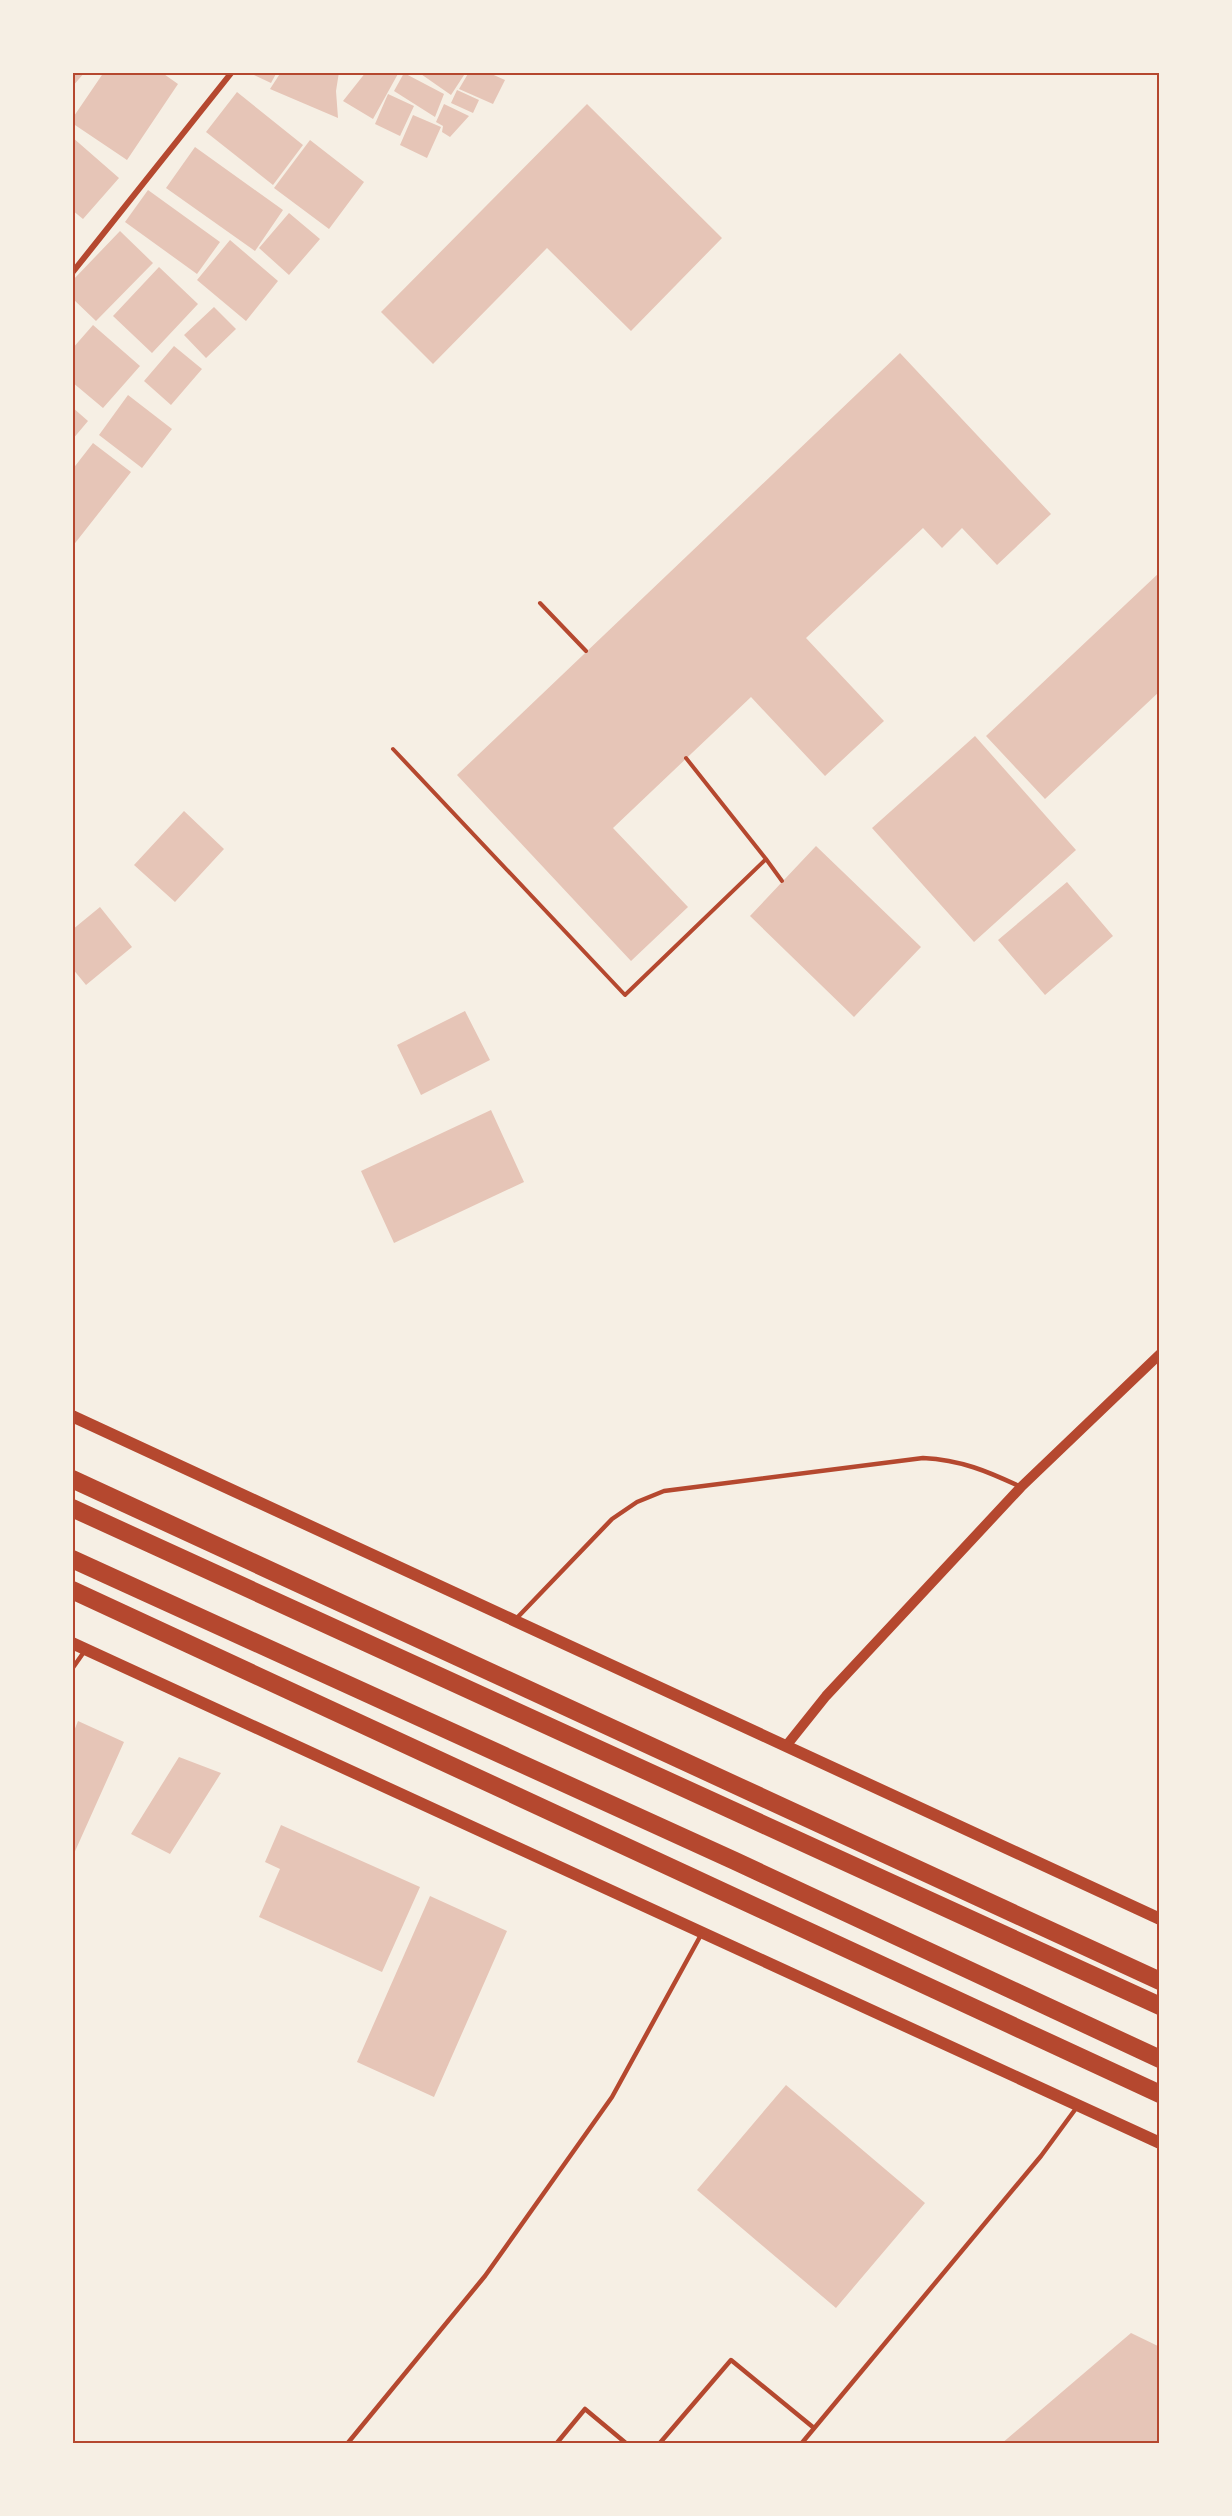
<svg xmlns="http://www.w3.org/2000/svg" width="1232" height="2516" viewBox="0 0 1232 2516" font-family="'Noto Sans',sans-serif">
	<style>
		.building { fill: #e6c5b7 }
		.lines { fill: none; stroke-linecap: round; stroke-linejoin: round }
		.path { stroke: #b5482f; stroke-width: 4 }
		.service { stroke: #b5482f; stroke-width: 4.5 }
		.minor { stroke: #b5482f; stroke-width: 6 }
		.tertiary { stroke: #b5482f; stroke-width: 10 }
		.secondary { stroke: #b5482f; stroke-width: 12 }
		.motorway { stroke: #b5482f; stroke-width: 18 }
		.neatline { fill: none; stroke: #b5482f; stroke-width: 2 }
	</style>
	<rect width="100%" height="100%" fill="#f6efe4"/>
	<path class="building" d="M72,72H85L72,87Z
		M104,72H161L178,84L127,160L72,123V119Z
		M255,72H277L271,83L254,75Z
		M281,72H339L336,91L338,118L270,89Z
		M366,72H399L373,119L343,101Z
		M418,72H466L451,95Z
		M469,72H487L505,80L493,104L459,89Z
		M404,73L444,94L435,117L394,91Z
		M457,90L479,100L473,113L451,103Z
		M237,92L303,145L273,185L206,132Z
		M388,94L414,106L400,136L375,124Z
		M444,104L469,116L450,137L442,132L443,126L436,122Z
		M587,104L722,238L631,331L547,248L433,364L381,312Z
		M413,115L441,127L427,158L400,145Z
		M72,137L119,178L83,219L72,210Z
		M310,140L364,182L329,229L274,188Z
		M195,147L283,210L255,251L166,188Z
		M148,190L220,242L197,274L125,222Z
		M289,213L320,239L289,275L259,248Z
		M120,231L153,263L96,321L72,298V281Z
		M230,240L278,281L246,321L197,280Z
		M159,267L198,304L152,353L113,316Z
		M214,307L236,329L206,358L184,335Z
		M93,325L140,366L103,408L72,382V349Z
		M174,346L202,369L171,405L144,381Z
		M900,353L1051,514L997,565L962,528L942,548L923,528L806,638L884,721L825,776L751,697L613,828L688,907L631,961L457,775Z
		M128,395L172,429L142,468L99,435Z
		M72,407L88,421L72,440Z
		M93,443L131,472L72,547V470Z
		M1160,572V691L1045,799L986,736Z
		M975,736L1076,850L974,942L872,828Z
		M184,811L224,849L175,902L134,865Z
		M816,846L921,947L854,1017L750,916Z
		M1067,882L1113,936L1045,995L998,940Z
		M100,907L132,947L86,985L72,968V930Z
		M465,1011L490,1060L421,1095L397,1045Z
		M491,1110L524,1182L394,1243L361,1171Z
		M78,1721L124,1742L72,1858V1736Z
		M179,1757L221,1773L170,1854L131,1834Z
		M281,1825L420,1887L382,1972L259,1917L280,1869L265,1862Z
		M430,1896L507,1931L434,2097L357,2062Z
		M786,2085L925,2203L836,2308L697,2190Z
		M1131,2333L1160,2347V2444H1001Z"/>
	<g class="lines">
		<path class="path" d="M540,603L586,651
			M393,749L625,995L766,859L782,881
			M686,758L766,859"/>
		<path class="service" d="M514,1621L612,1519L637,1502L664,1491L923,1458C961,1460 987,1471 1021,1487
			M72,1669L86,1649
			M347,2444L485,2276L612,2097L702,1933
			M556,2444L585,2409L627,2444
			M659,2444L731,2360L814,2428
			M801,2444L1041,2156L1077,2107"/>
		<path class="minor" d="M72,273L232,72"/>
		<path class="tertiary" d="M786,1746L826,1696L1021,1487L1160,1354"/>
		<path class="secondary" d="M72,1416C434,1586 798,1751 1160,1919
			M72,1643L1160,2143"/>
		<path class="motorway" d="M72,1479L1160,1981
			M72,1508L1160,2006
			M72,1559L735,1861L1160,2059
			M72,1590L1160,2094"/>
	</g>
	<rect width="1232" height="2516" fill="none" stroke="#f6efe4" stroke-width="147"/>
	<rect x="74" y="74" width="1084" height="2368" class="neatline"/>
</svg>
